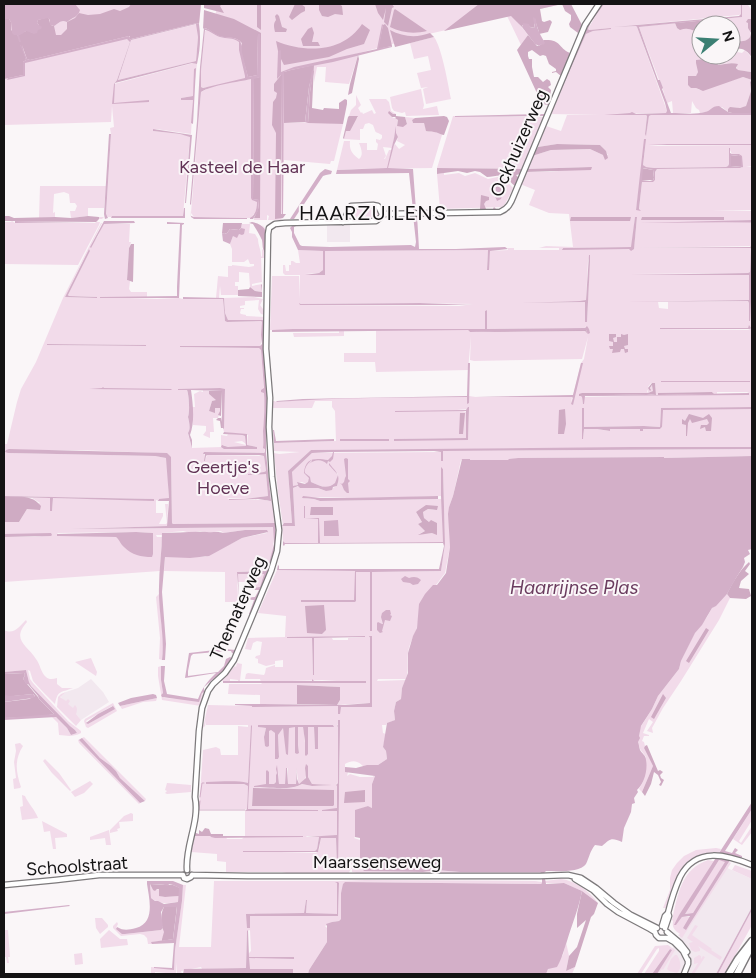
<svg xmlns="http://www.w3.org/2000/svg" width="756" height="978" viewBox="0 0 756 978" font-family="Figtree,sans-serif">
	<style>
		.built { fill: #f2e8ef }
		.green { fill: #f2dbea; fill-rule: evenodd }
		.forest { fill: #cfabc3 }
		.water { fill: #d3afc8; fill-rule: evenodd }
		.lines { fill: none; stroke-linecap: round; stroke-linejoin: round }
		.stream { stroke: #d3afc8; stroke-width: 1 }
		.tertiary-casing { stroke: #7d7a7c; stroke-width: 7 }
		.motorway-casing { stroke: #7d7a7c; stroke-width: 9 }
		.tertiary { stroke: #fff; stroke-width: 4.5 }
		.motorway { stroke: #fff; stroke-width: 6 }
		.labels { text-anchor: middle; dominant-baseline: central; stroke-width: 4; stroke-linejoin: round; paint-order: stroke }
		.street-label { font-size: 18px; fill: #141314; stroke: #faf6f8 }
		.park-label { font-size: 18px; fill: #613255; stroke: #faf6f8 }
		.water-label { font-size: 19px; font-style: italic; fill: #6a3b5e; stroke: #faf6f8 }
		.quarter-label { font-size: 20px; letter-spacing: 1px; fill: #141314; stroke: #faf6f8 }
	</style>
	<rect width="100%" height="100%" fill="#faf6f8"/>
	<path class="built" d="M350,224V242H327V225Z
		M91,679L103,692L109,702L81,720L60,696L66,692L78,688Z
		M725,867L752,879V907L716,974H656Z"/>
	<path class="green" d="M4,4H201L199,24L198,23L131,39L117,80L114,84L193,63L197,64L193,96L181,98L193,100L191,134L156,129L153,131L180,134L190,136L183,216L108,217L106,215L111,134L110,128L114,127L112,106L111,122L4,125Z
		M217,4H563L512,15L528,35L521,45L507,16L433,33L330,61L358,55L349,84L325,82L326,67H317L314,82V65L284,123L316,122L343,124L334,161H331L330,164L284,160L283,216L281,219L283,218L281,220H268L269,216L267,215V220H254V218H260L254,214L251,218H247L194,217L191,213L201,92L207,89V87L203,88L201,87V71L205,31L208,30L213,33Z
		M604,4H741V14L739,15L615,27L636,26L637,27L667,111V113L612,114L646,115L647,116L645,134L646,135L649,116L651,115H752V144H667L649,146L752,145V166L746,167H752V210H712L752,211V220L712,222H752L751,246L639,248H750L752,249V273L751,257L750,272L748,273L631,274L749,275V300L646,302H658L659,308L668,309V302L748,301L749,303V321L751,302L752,301V407L661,408L660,427L644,426L584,427V409L583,408L582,439H583L584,429H597L609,431L610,429H660L662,427V409H752V447L311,450L288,471L292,523H284L283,525L278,492L274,453L279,454L300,452L274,451V443L336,441L335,411L332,407V401H315L312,408H273V401H274L277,402C340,396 404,398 468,397L467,403H469V396L476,397H572L571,404L581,363L584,359L588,337L582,359L474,361L470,360L471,336L468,370L376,372L375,362H344V353H376V330H468L470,332H474L585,331L587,333L586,326L585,328L486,329L487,310L485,311V329L270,330L272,276H299V299L300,275H285L283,273V265H285L286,271H289V265H291V261H293L296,263H300L298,250L323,251V270L319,273L305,274L325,275L324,251L488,250L487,270H488L490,251L508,250V248H514V250H559V248H539L546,246L573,247L569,214L549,213L529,205L535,190L520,184L525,172H550L592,167L527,169L532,156L551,150L590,149L603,155H608L600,145L557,144L538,147L546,126L561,131L567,115H600L552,114V112L550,114L586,34L593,31L611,28L589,30L588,29L599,10ZM646,139L643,165L645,167L654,168L726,167L728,166L729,164V148L732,154H739L742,168L657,169L655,172V180L650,182H642L639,210H636ZM571,217H631L571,221ZM635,217L637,218L634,247L629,249H562L563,248L632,247ZM590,255L587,322L585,321V302L525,303L583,301L586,300L588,261ZM300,303L301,304L420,303L473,304L459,306L302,305H300ZM749,326L750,329L748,330L660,329L748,328ZM749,381V382H661V381ZM651,383H655L656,395H658V393L712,392L714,394H717V392H747L749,393L584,397L583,404L582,396H579V395L582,393H648L647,391L648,390V393L653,391V386H651L650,391L648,387ZM469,409L468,440L395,439L466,438L467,412L457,410Z
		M742,4H749L748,5L751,9L752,8V17L748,25L751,35C749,40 744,42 739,42L740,36H731V25H707L726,20L727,18L742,17Z
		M675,23L677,28L692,29L700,34L701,40L700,42L701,46V55H731V52L733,49L737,48L735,50L737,52L742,53L744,51V50C752,55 755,64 751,72L737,70V66C731,61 725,64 718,65L715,58L708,57L704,59L696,60C697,66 700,72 696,76H689L696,88L700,90L743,77L752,80L750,82L751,91L746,106C740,110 734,106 728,109V112L722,107L707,112L700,113L699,110L696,108L692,101L691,113H673L672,101L667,103L660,80H659L639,27Z
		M197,24L198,37L196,61L118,80L131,40Z
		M434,37C442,48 448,84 451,99L426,104L423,89L428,87L421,88L417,73L431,70L428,56L414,59L410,43Z
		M421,89L424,105L423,109L437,106L439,115L406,116L405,112L402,113L394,111L392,108L390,97Z
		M356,95L361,105L358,108L361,113L362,112L363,114L372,110L374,114L376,113L369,99H386L389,102L391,111L396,114H393L391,115L393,118H395L398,120L397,126H403L407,124L405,117L415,118L412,120L413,123H424L427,132L434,131L442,135L432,168L352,169L337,170L344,141H350C349,151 353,154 359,159C364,155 361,148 359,143H367V150H377L378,144L376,142V139L380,140L382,138V135C373,130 377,135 373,125L369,123L365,124L363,129H360V140L344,139L346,131L358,117L349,116L351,110L356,105ZM395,134L398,137L397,141L405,145L399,149L395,144L394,145L389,160L392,150H389L385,159H384L386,156L383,147L392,148Z
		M453,116H455V117H545L523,169L437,168Z
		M444,173V175L459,173L465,176L475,173L488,179L502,176L513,188L505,204L502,207L440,209L437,174Z
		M40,186H106L104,208H88V216L71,218L70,211H75L77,206L75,203H70L69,194L64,192L54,194L53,213L55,212V217L39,218Z
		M356,206L378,208L381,214L377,220L349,221L347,219V216L352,207Z
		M99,217H104L102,219H99L97,222H100L99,225L78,265L4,264V222H11L12,221L15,223H95L99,219Z
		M101,223H102L90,247L98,236L103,224H130L129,242H131L129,248L127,280L130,281L129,289L131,292H147V297H101L157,299L179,298L183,299H223L225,321L227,322L261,321L262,322C262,329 263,340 260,346L180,347L259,348L261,349L265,406L263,434L265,452L264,453L204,452L205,461L207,455L264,456L266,471L264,472L249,474H266L268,496L245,499L229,498L227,499L265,500L268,501L272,498L271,491L272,492L275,523L173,524L172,523L171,457L156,453L79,450H6L8,453L155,456L167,458L169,499H159L158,500L169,501H159L156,500V513H163V516L159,524H166L167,523L165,504H168L167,526L71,529L273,527C275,542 272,557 266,570L237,572L238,602H225V572L164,571L165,557H205L242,538L267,533V530H245L223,533L221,531L209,533L200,531L191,533L183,531L162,533V535H156L157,537H162L160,571L4,582V537H42L19,534H4V522H19L27,509L40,503L32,498H50V511H52L53,498L154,500L153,499L4,496V444H7L17,402L21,389L36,362L63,298ZM89,249L90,251L68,295L69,296L97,297V298L65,297L81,264ZM47,344L146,345V346L47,345ZM218,388L225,391L224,428H223L224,432L248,435L247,445L257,447L224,448L223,445L228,447H246V445L234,442L242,441L246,444L245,436L242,435L228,434L227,436L221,435V447L192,448L188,434C191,429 189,421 188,417C190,412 189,396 187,390ZM136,532L153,533V554L120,540L116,537L57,534L58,533Z
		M242,224H250V225L249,233L255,234L258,239C258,245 261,249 261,256L262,257V249L265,252V231L262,225L265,228L266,253H265L264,258H261L262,282L252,284V286L262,284L261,285L262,292L255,291L250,287L249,273L239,272V282H235V286H238V295H221L220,286L219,298H216L218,276L228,277V266H232V265L249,267L254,266V264H250L248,259L244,262H232V249L230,244L233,236L239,234Z
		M254,297L263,299L260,305L266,313L265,315L261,314L258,309L259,300L245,301V305L240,306V308H244V309H241L240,313L241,314L246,315V316L266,317L265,320H228L225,313L224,298Z
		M339,331H344V336L294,337L293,333H339Z
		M203,390L209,391V394L217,400L212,401L209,411L215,412L214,408H220V411L218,418H213L214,432H210V438L203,435L206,431V426L193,425L192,407H195L194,394L200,391L203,392Z
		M752,449V456L664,458L663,457L518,458L509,460H461L453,496L449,507L450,547L445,573L436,585L418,622C417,633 409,642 408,653C407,662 409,670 406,679H378L377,681L406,680L402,688L401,699L396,702L394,711L395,720L388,723H387L386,725H382L383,733L386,734L383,747L386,751L387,759L378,765L363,766C357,760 352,760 345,764V772H348L347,776L350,774L360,777H373L374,775L375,776L372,784V808L368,806L355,811V837L354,838L360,840V850L365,871L423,872L436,870L460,872H540L542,874H361L352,872V869H351L348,874H291L282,872H226V862L217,861V854L191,852L190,859L188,858L194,836H210L211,837H226L227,839H242L244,837H303V836H245V811H318V810L248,809L251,725L248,784L244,782H206V784H244L248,786L247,809H199L203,750L216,747L220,749L221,755H238V726L248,727V725H206V721L205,726L203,728L208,705L252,706L253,707L338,706V714H340V707L372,706V636L369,637L370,638V703L337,705L340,700V687L297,685V704H260V695L228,694L229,684H261L262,683H366L322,680L261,682L260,679H245L246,674L248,673L264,675L265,673L266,668L275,665V667H283V660L275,661V664L266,666L258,663V659L255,658L256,656L260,655L262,642L257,641L253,643L251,650L245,649L248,638L285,637L286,616L258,613L277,570L355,571V600H301V602H355L356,600V571L370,572V630L371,631L372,572L441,571L445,544L443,469L442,468L441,496C410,497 378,498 347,498C332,498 318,496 304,499H314L320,501L442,499L443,542L319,543V518H305L304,506V518L318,519V543H285L283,541L282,526L295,525L293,488L299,486L301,488H318L326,491L337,486L338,483V474L333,469L338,475C338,476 336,483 335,484C329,491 318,485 311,482L310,478L308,482L306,484L302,482L297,483L298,485L292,487V472L312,453L441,452V461H443V451ZM428,506L436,510L428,509L423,512L424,518L429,522L432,533L419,534L425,531L418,524L422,522L416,512ZM364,636L365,637L348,638V640H333L332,638H313L314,675H313L312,638H288ZM339,720L340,761L337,869L336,838L321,837L319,850L316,853L243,851H315L317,849L319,837H306L307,836H337V811H322V810L337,809V786L336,784L338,783V727H337ZM258,725H332L334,726L318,727V747L315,749L314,727H308V754C304,746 305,736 303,727H298V745L299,753H295V727H289L287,755L283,727L278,735L279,757L278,759L275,758V733L270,729L264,737L266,728L258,727ZM288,768V785L296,784V769C298,774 297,779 299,784L305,780L306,775L305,768L308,777L312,784L328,785L312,786L302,784C292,791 268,787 255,787V786L266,785L269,772L268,784H274L276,782V775L278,772L279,785H285L286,769ZM253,788L269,789L252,806Z
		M238,574H264L260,587L252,588V582H238Z
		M159,594C160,616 165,638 162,660L159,659L160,638L156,597Z
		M727,594L730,598L719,620L681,681L663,708L652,728L653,733L647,731L653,722L649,719L643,733L649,735V736H644L642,741L644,742L645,746L644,748L653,766L642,792L639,789L643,782L646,757L640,749L638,742L640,728L652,709L658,696L679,669L681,661L694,634L707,617L712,608Z
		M26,620L27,622C11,640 27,645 36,659C40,664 41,673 46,677C49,680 53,679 57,678V684L62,688H73C60,693 58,690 55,704L44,693L54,681L44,693L33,681L30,671L28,670L30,679L33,683L68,721L81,731V733C73,737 68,736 59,735L58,723L52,717H56L67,728L71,735L77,733L75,730L70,726L31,686L29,682L26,670L4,672V630C14,635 19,627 26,620Z
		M91,658L97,672L96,676L75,662Z
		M237,663L242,664L240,681H238V680L230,679V681H220L235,666L236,667Z
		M161,666V680L163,693L161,695L164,698L199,700L204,690L207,691L201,706L162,700L158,676V667Z
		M66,692L60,697L66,701L68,699L70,701L68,704L73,708L75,705C78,708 77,711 76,714L81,720L76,726L57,707L58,697L61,694Z
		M157,698L156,701L143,702L122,709L120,706Z
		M113,703L117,711L88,728L86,727L84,721L85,719ZM112,706L114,709L88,724L86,721Z
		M84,737L146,799L145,801L120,778L116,771L111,766L100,758L88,745L79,740L140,803L139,804L79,743L78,740Z
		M20,743L23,746C14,760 16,772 21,787L20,788L14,789L13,779L16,778L14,762L16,751L15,744Z
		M45,759L59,773L71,790L70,791L52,773L43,761Z
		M90,781L93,784L84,793L75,797L71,792Z
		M167,783L191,785V792L167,794L165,793L167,791L165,790Z
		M22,795L25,796C28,803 35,810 38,818L22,820L20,807L23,806Z
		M752,809V820L739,841L741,843L752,826V832L742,845L733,839Z
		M131,813L133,814V821L119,822L120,828L117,829L118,831L110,833V830L124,816Z
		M42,821L67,834V837L55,838L56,849H53L50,831L44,832Z
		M109,830L111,845H106L105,838L90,840V837Z
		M716,848L721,849L719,853C684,850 676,882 667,908H663L670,890V878L672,870L677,863L684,856L696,850Z
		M708,860L713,861L716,860L679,915L676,925L682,917H690L686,930L729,862L731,863L682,938L678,935L680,934C674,930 672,927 673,921L672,920C678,895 681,869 708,860Z
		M719,860L726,862L693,913L684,914Z
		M735,865L752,871V879L732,870Z
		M561,879C576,881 589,891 598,903L582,891L564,883H545V881Z
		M365,880L535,881L542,882V883L541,884L345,882L341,893V919L339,921L332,922L325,926L327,928V942L309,970L308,974H293V969H249V958H294V957H248V954L251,951L250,930L247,931L246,968L202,969L201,967L181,971L182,974H177V962L176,974L155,972V973L163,974H151V967L174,969L175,950L182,901L183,885H186L179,947H211L214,881H338ZM337,883L339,884L338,916H250V928H247V914L304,913L306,900H307L306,913L337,915Z
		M150,884L153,890L159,889L160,896L165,897L179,896L178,902C168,903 160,905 151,898Z
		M752,910V925L725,974H718Z
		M95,918H102L108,925V927L100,934L96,928Z
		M117,922L118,924L116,928L125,934L161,930L163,928L165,932L162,939V941L152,942V944H148L147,938L144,935L140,934L121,936L113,928V926Z
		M695,925L698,926L692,935L712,949L711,950L722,957L720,960L698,946L700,949V951L695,952L691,950L689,943L693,942L687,938Z
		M4,930H8L10,957H8L9,963H7L6,957H4Z
		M109,930L120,939H127L128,945L101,948L100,939Z
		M566,942L569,956L566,971L575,967L572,974H546L548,969L563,955Z
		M668,945L675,950L663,970L662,969L658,974H657L672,950L670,949L652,974H644L659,951V948L657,949L641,974H637L655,946Z
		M82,953L83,964L75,965L74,954Z
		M675,955H677C681,961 682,969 677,973L669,971L667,969L671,959Z
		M699,955L701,956V959L703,956L705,957L694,974H691L698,963L694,964V958Z"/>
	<path class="forest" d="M131,4H201L199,24L197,23L131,39L130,40L129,38L130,36H129L30,60L27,59L22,45L26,60L23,62V75L4,79V19H9L11,22V30L18,36L20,42L18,35C24,32 27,28 32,33L39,25L37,23L38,20L48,17L49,19L50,23L52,26H54L56,35H61L67,29V22L75,18L79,13L88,15L100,14L114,9L120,11L129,7Z
		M204,4H222L220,6L224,13L204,8Z
		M257,4H261V30L257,27Z
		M295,4H301L305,7V11L301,13L292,20L289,17Z
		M319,4H339L342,6L343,15L335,14L328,17L322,16L319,10Z
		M375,4H392L394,7L392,8L388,26L384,22L386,8L383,20L378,13Z
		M479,4H571L582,25L578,33L570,27L569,24L571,20V15L565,11L562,4L540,9L542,21L544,22L550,20L552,22L548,32L539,34C539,28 535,25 536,19L534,24L535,28L522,25V27L511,16L444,31Z
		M395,9L427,31C414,34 402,33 390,27L394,10Z
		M204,10L234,19L261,33L260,218H254C258,210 259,209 259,200L253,199L254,78L260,77V34H258L257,75L248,77L241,52L242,43C235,35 227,39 219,36C213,34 210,29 204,28L203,29Z
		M277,14L279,16L282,27L287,29L286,32H275C274,27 273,24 276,20L275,16Z
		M752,17V58C748,50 741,47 733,49L731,52V36H740L739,41C745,42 751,39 751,33L748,28V23L746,22L748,19H751Z
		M727,18V20L718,23L701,25V35C694,30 688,27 680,30L677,28L675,23L708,20L710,21Z
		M362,24L370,30L364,44L347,49L329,57L284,65L281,59V51H278L276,41C305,53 343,53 362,24Z
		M385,24L388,28L392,46L378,49L383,25Z
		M312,27L314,33L312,42H318L320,46H303L301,39L308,29Z
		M390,30C403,37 417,38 430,33L434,37L395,47Z
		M528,35L537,46H539L544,42L543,40C562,39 557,47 570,53L561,76L556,72L552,73V72L556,71V69L549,64L546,56L543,55L540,56L532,50L528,52V56L529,59H532V67L534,77H538L543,82L547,79L550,81L551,85L548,87L551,90L550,97H552L548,105L542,104L517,50Z
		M358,55L359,59L352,93L348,95L350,84Z
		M708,56L715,58L718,65C725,64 731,62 738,64L736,68L738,70L751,72L752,70V113H732L728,112V109L730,107L740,108L746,106L751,91L750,82L752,80L743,77L703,91L696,88H691L688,85V76H696L698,72L696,63V60L704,59Z
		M314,65L312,108L323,110L324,108L339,109V103L345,99L347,100V104L343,124L308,123L310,92L313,71L309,87L305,122L284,123V72L291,70Z
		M281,75H282L281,214H286L283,218L275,219L276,133L272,125L273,102L276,98L277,93L274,91V84Z
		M389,111L393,114H396V116L405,117L407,124L403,127L397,126L398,120L395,118L396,117H392L388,113Z
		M349,116H358L350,131H346L344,139L343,138L348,117Z
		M444,116L447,117L449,121L444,135C440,135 438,132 434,132C431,131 428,132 426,131L424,123H413L412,120L415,118Z
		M557,144L600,145L606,151L608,158L605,160L603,155L590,149L551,150L532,156L538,147Z
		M739,155L741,156V166L730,167L731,156Z
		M592,167L591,170L525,172L527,169Z
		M437,168L523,169L521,174L516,175L519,178L516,187C513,185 510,181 507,178C502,173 494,177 487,177L480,172L475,171L467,173L458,171L437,174Z
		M642,168L653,170L654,178L653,180H642Z
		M481,195L489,197V200L486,201L484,204L486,209H493L494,207L496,209H499L500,211H473V209H480Z
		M4,216H9L14,218L55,217L71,218L88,216L99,217V219L96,222L15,221H4Z
		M571,217H631L630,221H570Z
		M642,217H724V220H641Z
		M252,222C271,226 266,237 265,253C262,248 263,246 262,240C260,235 256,229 253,224L249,223Z
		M223,223H242L241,228L239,230L230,229L227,233L224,234L222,233Z
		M131,244H134L133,282L127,280L129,248Z
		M262,284V297L238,296V290L249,289L250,287L255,291L262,292L261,285Z
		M517,330H586L588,334L585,331L474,332Z
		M609,334H616V337L613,338L614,342H617V337H621V334L624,335L628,334V345L624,346L625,349H628V352L625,353L624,349H621L620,352L612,353L613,349H610L609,346H613V342L609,341Z
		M652,383H655L656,395L647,394L579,396V394L582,393H648L653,391L652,385L650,388L651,390L650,391L648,388Z
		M209,391H222L221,416L223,428H221L220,421L216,420L218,418H221V416L218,415L220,411V408H215V413L209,411L212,401L216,400L209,394Z
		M712,392L714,394L658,395V393Z
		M565,409L566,424L564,434H558L559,410Z
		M460,413H465L463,434H459Z
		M689,414L703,418L709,414L712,418L711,431H706L705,427L700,429L701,425H707L709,423L707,419L692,423L690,419L688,423L687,436H686V425L682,424V419L685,421Z
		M4,497C18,497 32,494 41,506L40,510L27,509L19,522H4Z
		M426,505L438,506L437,510L428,509L423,512L424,518L429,522L431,520L437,523V535L432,533L418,535L425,531L418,524L422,522L416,512Z
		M311,507H333V515H310Z
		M749,562L750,564L745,571L749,574L741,581L739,588L749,589L751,596L746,599L730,598L727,594C733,582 739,571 749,562Z
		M324,605L326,630L322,634L307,633L305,606Z
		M706,628L709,630L689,663L686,661Z
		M24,673L25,675L23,679L38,697L39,699L54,714L39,717L4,718V702L29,699L35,696L33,694L4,697V674Z
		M297,685L340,687V700L337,705L297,704Z
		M663,694L666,698L654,719L651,717Z
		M647,745L658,771L660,770L663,772L660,775L661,778L664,780L661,786L659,785L661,782L658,775L654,772L651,784L645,796L642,792L653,766L644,748L645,746Z
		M253,788L333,790H334V805L333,806H252Z
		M365,790V802L344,803L345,792Z
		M205,828L209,829L211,834H223V836H194L195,830H196V833L199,834V830L202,832Z
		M150,884L173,885L180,888L179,896L165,897L159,896V889H157L155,891L153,890Z
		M582,891L598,903L594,914L591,917L575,967L566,971L569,956L577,947L586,920L577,928V914Z
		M177,906L173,939L162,941V939L164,932C161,925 160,914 164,907Z"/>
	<path class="water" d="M4,4H75L80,10C78,18 72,17 67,22C61,19 59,23 54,26L50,25V20L48,18L38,20L37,23L39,25L42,27L41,29L38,30L37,33L34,34C21,28 29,32 19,35L21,42H19L17,35H14L12,33L11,22L9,19H4Z
		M603,4H604L591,22L588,29L589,30L611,28V29L593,31L586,34L553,108L584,33L596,12Z
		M741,4H742V17L710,20V22L712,25L708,20L639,27L658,80H660L663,88L662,89L671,113C681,113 695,115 705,112C711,111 711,106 719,106L728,112L732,113H752V115H651L649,116L646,136L645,134L647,116L646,115H604L630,113L632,112L636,114L666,113L667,111L665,103L637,27L636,26L614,27L739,16L741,14Z
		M533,17L536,19C536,28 541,36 545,43L543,45L542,44L539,46L535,44L522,27L523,23L529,24L530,27L535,28L533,18Z
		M197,23L199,24C201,37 200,51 197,64L192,63L115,83L114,103L149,100V102L112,104L114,84L117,80L130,42L127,39L25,63V76L7,80L8,78L23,75V62L26,60L20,45H21L27,59L30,60L129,36L130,40L131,39ZM196,24L198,37L196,61L118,80L131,40Z
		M382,24L383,25L379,48L392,46V47L333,62L291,70L284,72L283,214L282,215V75H281L277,79L278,51L281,50V72L294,67L377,49Z
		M204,28C211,29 214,34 220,36C227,38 233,36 240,41L242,46V52L248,77L257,75L258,34H260V77L254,79L253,199L259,200L258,211L253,219H250V218C256,215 257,208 257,202L252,200L251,198V79C238,82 212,85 201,92L191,205L190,204L197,121L200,67ZM205,30C211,31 214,35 220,37C227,39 233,37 239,42V50L245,76V78L203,88L201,87V71Z
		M196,68L193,124L191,123L193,100H181V98L193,96L194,69Z
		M312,70L314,71L310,92L308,123L305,122L309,87Z
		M545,114L544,116L455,117V116Z
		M396,126V133L398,137L394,145L388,168L413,169L416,210H413L409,173L336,174L337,170L387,168L394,138Z
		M153,129L192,135L186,203H185L190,137L180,134L153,131Z
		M109,134H111L106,214L108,218L105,219L104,214Z
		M644,139H646L643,165L646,167L654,168L726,167L728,166L729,164V148H730V153L732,154H739L742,156L743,167L740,168L657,169L655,172V180L653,182H642L639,209L641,211L636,210ZM739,155L741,157V166L731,167V156ZM643,168L653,170L654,178L653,180L650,181L642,180Z
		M667,144H752V145H648Z
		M325,169L332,171L331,174L326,175L323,176L294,219H290L320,173Z
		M498,181L502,184L504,189L501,199L497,201L495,196L496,189L494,183Z
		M184,208H185V218H111L112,216H183Z
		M190,209L191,216L194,217L245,218H247V219H194L191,217Z
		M413,215H417L419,249H456L505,247L508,249L490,251L489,270H487L488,250L325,251V275H305L319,273L323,270V251L298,250L292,237V232L290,228L292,226H296L294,227V233L300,245L302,246L330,247L411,245L415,247L416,242Z
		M635,217H637L634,249L631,251L629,249L562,250L563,248L631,247Z
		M752,220V249L750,248H639L750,247L751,246L752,222L640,223Z
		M15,221L96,222L15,223Z
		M104,221H134L135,223L104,224L91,248L90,247Z
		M167,222L184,223V224L182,225L179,298H100V297L177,296V287L180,225V224H167Z
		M241,228L245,229L244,234L242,235L239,234L237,238L233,236L230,244L223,241L222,233L224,234L227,233L230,229L239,230Z
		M89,249L90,251L68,295L69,296L97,297V298L65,297Z
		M751,251L752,275L751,276V299L752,301L751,302L750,321H749V303L748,301L627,302L749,300V275H631L748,273L750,272Z
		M589,255H590V262L587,322H585V302L522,303L580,301L586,300Z
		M183,297L224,298L225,313L228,320H265L264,364L267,396L266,453L271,501L258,499L229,500V499H245L268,496L266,474L248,475V474L264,472L266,471L264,456L259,455H207L206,456L205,461H204L205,454H203L204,452L264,453L265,452V449L263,448C264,443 263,437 263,431C264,419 265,406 264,393L261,392V390L264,388L261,350L259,348L180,347V346H260L262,344L261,335L262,322L261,321L227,322L225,321L223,299H183Z
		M299,303L301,304L420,303L473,305H300Z
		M487,310V329L585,328L587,326L589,329L590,333L588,334L586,330L470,332L468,330L272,332V330L293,329H485V311Z
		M749,325L751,328L750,329H660V328H748Z
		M47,344L146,345V346L47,345Z
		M468,363H470L469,403L467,404V397C403,398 340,397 276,402L277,401L303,399L467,396Z
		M581,363H583L573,405L571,404L573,398L572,397H475L573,395Z
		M661,381H750V382H661Z
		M103,387L104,388L172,389L171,390L89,389L102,388Z
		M220,388L225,389L224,429L223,428L222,426V391L191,390C193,404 195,422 190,435L192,440V448L188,433C191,429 189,421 188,417C190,412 189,395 187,390H178V389Z
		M749,393V395L585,396L584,404H583L582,397L581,396L584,395L647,394L656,395Z
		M468,407H469V409L468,440L394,441V439L466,438V411L395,412V411L466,410Z
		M752,407V409L663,410L662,427L660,429H643V431H640V429C629,429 621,429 610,429V431L597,429H584L583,439H582V408H584V427L644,426L660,427L661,408Z
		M273,430H274L276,441L334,439V441L274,443Z
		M224,432L247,434V445L257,447V449H224L221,447L222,445L228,447L246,446L245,436L242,435L223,434Z
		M340,439H389V441H340Z
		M631,447H752V449L443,451V461H441V452L434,451L334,452L333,459L330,462L328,461L327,464C322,459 315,459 309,464L312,461V460C308,463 304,468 305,473L310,477L311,482C320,486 327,490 335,483L338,475L329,465V463C336,473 341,473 337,486L333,487L332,490L326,491L318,488H300L298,486L293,488L295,526H282L284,523H292L288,471L311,450ZM333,452L332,456L328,460C316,458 305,457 304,473L309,478L308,482L305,484L297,482L298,485L293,486L292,472L312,453Z
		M9,449L167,453L171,457L172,523L173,524L275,523C277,537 276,550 271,564L269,563L274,544L273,527L71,529L167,526L169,501H158L159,499L169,498L166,458L155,456L8,453L5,452L6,450Z
		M752,456V549L748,550L750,554L744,558L745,562L743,567L736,578L727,594L716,606L712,608L702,625L695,633L681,661L679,669L658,696L652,709L641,726L639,736L640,738L638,742C639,744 639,747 640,750C642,754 646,755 646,760C648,770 644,784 637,790L638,792L634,798L635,803L632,804L631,812L624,828L622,842C611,837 610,839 602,846L595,845C590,851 589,858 586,864C580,873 556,871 546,871L544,873L546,884L564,883L582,891C579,908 572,924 567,941C564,950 562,958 557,967L548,969L546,974H308L309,970L327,942V926L326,924L332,922L339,921L341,919V893L343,884L345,882L541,884L542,883V874L540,872H460L436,870L423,872L364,871L360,866V838L355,837V810L368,806L372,808V784L375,776L345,772V767L356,768L367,765H378L387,759L386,751L383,747L387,723L395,720L394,711L396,702L401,699L402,688L408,673V653L413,636L417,628L419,604L425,594L433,585H437L446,573L450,547L448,514L449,507L453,496L462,459H470V460H508L509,459L518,458L664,457V458Z
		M346,458L348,459V479L350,481L348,483L349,493H347L344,490L342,485L340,483L342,484L344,482L345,478L346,476L344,459Z
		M441,467L443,469L445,544L441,571L372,572V631H370V572H356V601L355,602H301V600H354L355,571L277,570L278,565L279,566V569H439L444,546L443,543L285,544L284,546L283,545V541L285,543H318V519L304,518V506H305V518H319L320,543L443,542L441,496Z
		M4,496L154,499V501L53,498L52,511H50V498L4,497Z
		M303,496L320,498H345L438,496V499L320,501L314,499L302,498Z
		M338,520L339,536H324V521Z
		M245,530H267L268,532L242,538L209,556L190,558L165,557L162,592L166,644L165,660H162C165,635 158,611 159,587C159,569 162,551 162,533C177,533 192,531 207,532C213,533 217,531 223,533Z
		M136,532L153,533V554L152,557C141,557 132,555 124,547C120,544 120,540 116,537L59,536H57V534Z
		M51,533L52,535L51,536L4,537V534Z
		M268,566L270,567L250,614H249L254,600L239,599L237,572L265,571ZM238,574H264L260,587L252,588V590H259L255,597L239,598Z
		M405,576L409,578C413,577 416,576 421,580L418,584L413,585L410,583L403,582L401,579Z
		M386,610H390L391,614L390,615L392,616L390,621L385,620L382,631L383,632L380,633L377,630V623L378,622L382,624H383L381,617L382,613Z
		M365,636V637L314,638V675H313L312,638H287V637Z
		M369,636H372V707H341L340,714H338V706L252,707V706L235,705V704H263L345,705L370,703V638Z
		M224,649L236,650L234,654L232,653L231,651H228L193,654L191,656L188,671V676L218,672L224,666L226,659L230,657L232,658L224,670L204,687V692L202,693L199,702L162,697L161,695L163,693L161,680V666H165L164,681L167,694L198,699C203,687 206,683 216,673L185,678L189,653Z
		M26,670L29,682L31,686L70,726L75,730L77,733L71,735L67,728L56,717L4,720V718L54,714L39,699L38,696L28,684H26L23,679L25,675L24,673L4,674V672Z
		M312,679L314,681H366V683H223V681H312Z
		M33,694L35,696L33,698L4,702V697L6,695L9,696Z
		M153,694L156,695L157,698L120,706L118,703L131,698Z
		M113,706L115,709L88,724L86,723L98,714Z
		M338,720H340V726L338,869H337L336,838H321L318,852H243V851H315L317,849L319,837H306L337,835V811H322V810L337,808V786L336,785L338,783V727L337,726L338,725Z
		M251,725L252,726L248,809L318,810V811H245L247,809L248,786L244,784H206V782C220,782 235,780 248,783Z
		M258,725H333L334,727H318V749H315L314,727H308V754L306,756L305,755V741L303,727H298V745L299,753L297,754L295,753V727L289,728L288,755L286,754L283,728L278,735L279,757L278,759H275V733L271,730L269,731V746L267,747L265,746L264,737L266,728L258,727Z
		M82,738L100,758L111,766L116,771L120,778L145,801L140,803L79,740Z
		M306,764L308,766V777L312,784L332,785L312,786L302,784C291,791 267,787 254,787V786L266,784V771L267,770L269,772V784H274L276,782V775L277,773L276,769L277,765L279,784H285L286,768H287L288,784H296L297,768V779L299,784L306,778L305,768Z
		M752,802V809L725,851L732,853L735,848L738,850L735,853L742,856V859L741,860L732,857L686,930L683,928L690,916L682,917L676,925H674L679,915ZM719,860L725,862L693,913L685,914Z
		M210,836H303V837L215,838L211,837Z
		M147,881H173L183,885L182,901L175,950L174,970L154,968V967L172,968L174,943L152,944L151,942L173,939L177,907H164L161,912L163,928L161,930L125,934H122L116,929L117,927C124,931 128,930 136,928C156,923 149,898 147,884ZM150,884C156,884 163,884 168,886L169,884L173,885L179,888L178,902L164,904L158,901H155L151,898Z
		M335,882H338L339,883L338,916H250V928H247L246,914L304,913L306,900H307L306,913L337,914V883Z
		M69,905L70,906L4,914V912Z
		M752,907V910L718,974H716Z
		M248,930L249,957H294V959L249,958L250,969H293V974H183L184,969L246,968L247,931Z
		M670,949L672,950L657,974H652Z"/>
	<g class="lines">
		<path class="stream" d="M200,797L202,783H204
			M200,801L199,810H245"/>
		<g class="tertiary-casing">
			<path id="tertiary" d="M382,214L500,212C508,209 511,203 514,195L585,25L599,4
				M343,222L351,206L373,205L378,206L382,214
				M187,870C185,845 200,822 195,797L199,731L202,708L208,691L213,684L225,673L234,660L271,571L277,551L279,530L272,477L269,427L270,398L266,349L268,234L269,228L275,224L285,223L376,221L381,217L382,214
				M183,875L184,878L187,879L191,877L192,875
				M192,875L248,876H540L568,875L581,878L596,888L614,903L631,915L657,928
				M575,879L593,890L607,904L618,912L650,929L655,932L656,935L659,938H667L674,942L683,951L688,961
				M4,885L56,880L99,875H183
				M662,926L665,916L668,913
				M665,928L669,916L668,913C671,901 675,888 680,877C696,846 727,855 752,865
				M667,932L680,943L687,952
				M684,974L688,964V960"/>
		</g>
		<g class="motorway-casing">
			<path id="motorway" d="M729,974L738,959L752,941
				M737,974L751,947"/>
		</g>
		<use href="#tertiary" class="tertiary"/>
		<use href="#motorway" class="motorway"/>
	</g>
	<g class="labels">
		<g class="street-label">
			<text transform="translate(519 143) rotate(-66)">Ockhuizerweg</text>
			<text transform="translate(238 608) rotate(-66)">Thematerweg</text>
			<text x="377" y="862">Maarssenseweg</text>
			<text transform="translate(77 866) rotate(-4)">Schoolstraat</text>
		</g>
		<g class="park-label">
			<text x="242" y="167">Kasteel de Haar</text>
			<text x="223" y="467">Geertje's<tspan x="223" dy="21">Hoeve</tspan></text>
		</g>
		<g class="water-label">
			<text x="574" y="587">Haarrijnse Plas</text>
		</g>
		<g class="quarter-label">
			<text x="373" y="213">HAARZUILENS</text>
		</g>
	</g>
	<rect width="756" height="978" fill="none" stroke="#141314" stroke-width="10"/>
	<g transform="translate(716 40) rotate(72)"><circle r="24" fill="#faf6f8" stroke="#9e9b9d"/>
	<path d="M0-4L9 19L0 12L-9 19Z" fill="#3b7f73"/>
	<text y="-8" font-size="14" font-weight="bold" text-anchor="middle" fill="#141314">N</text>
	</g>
</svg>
